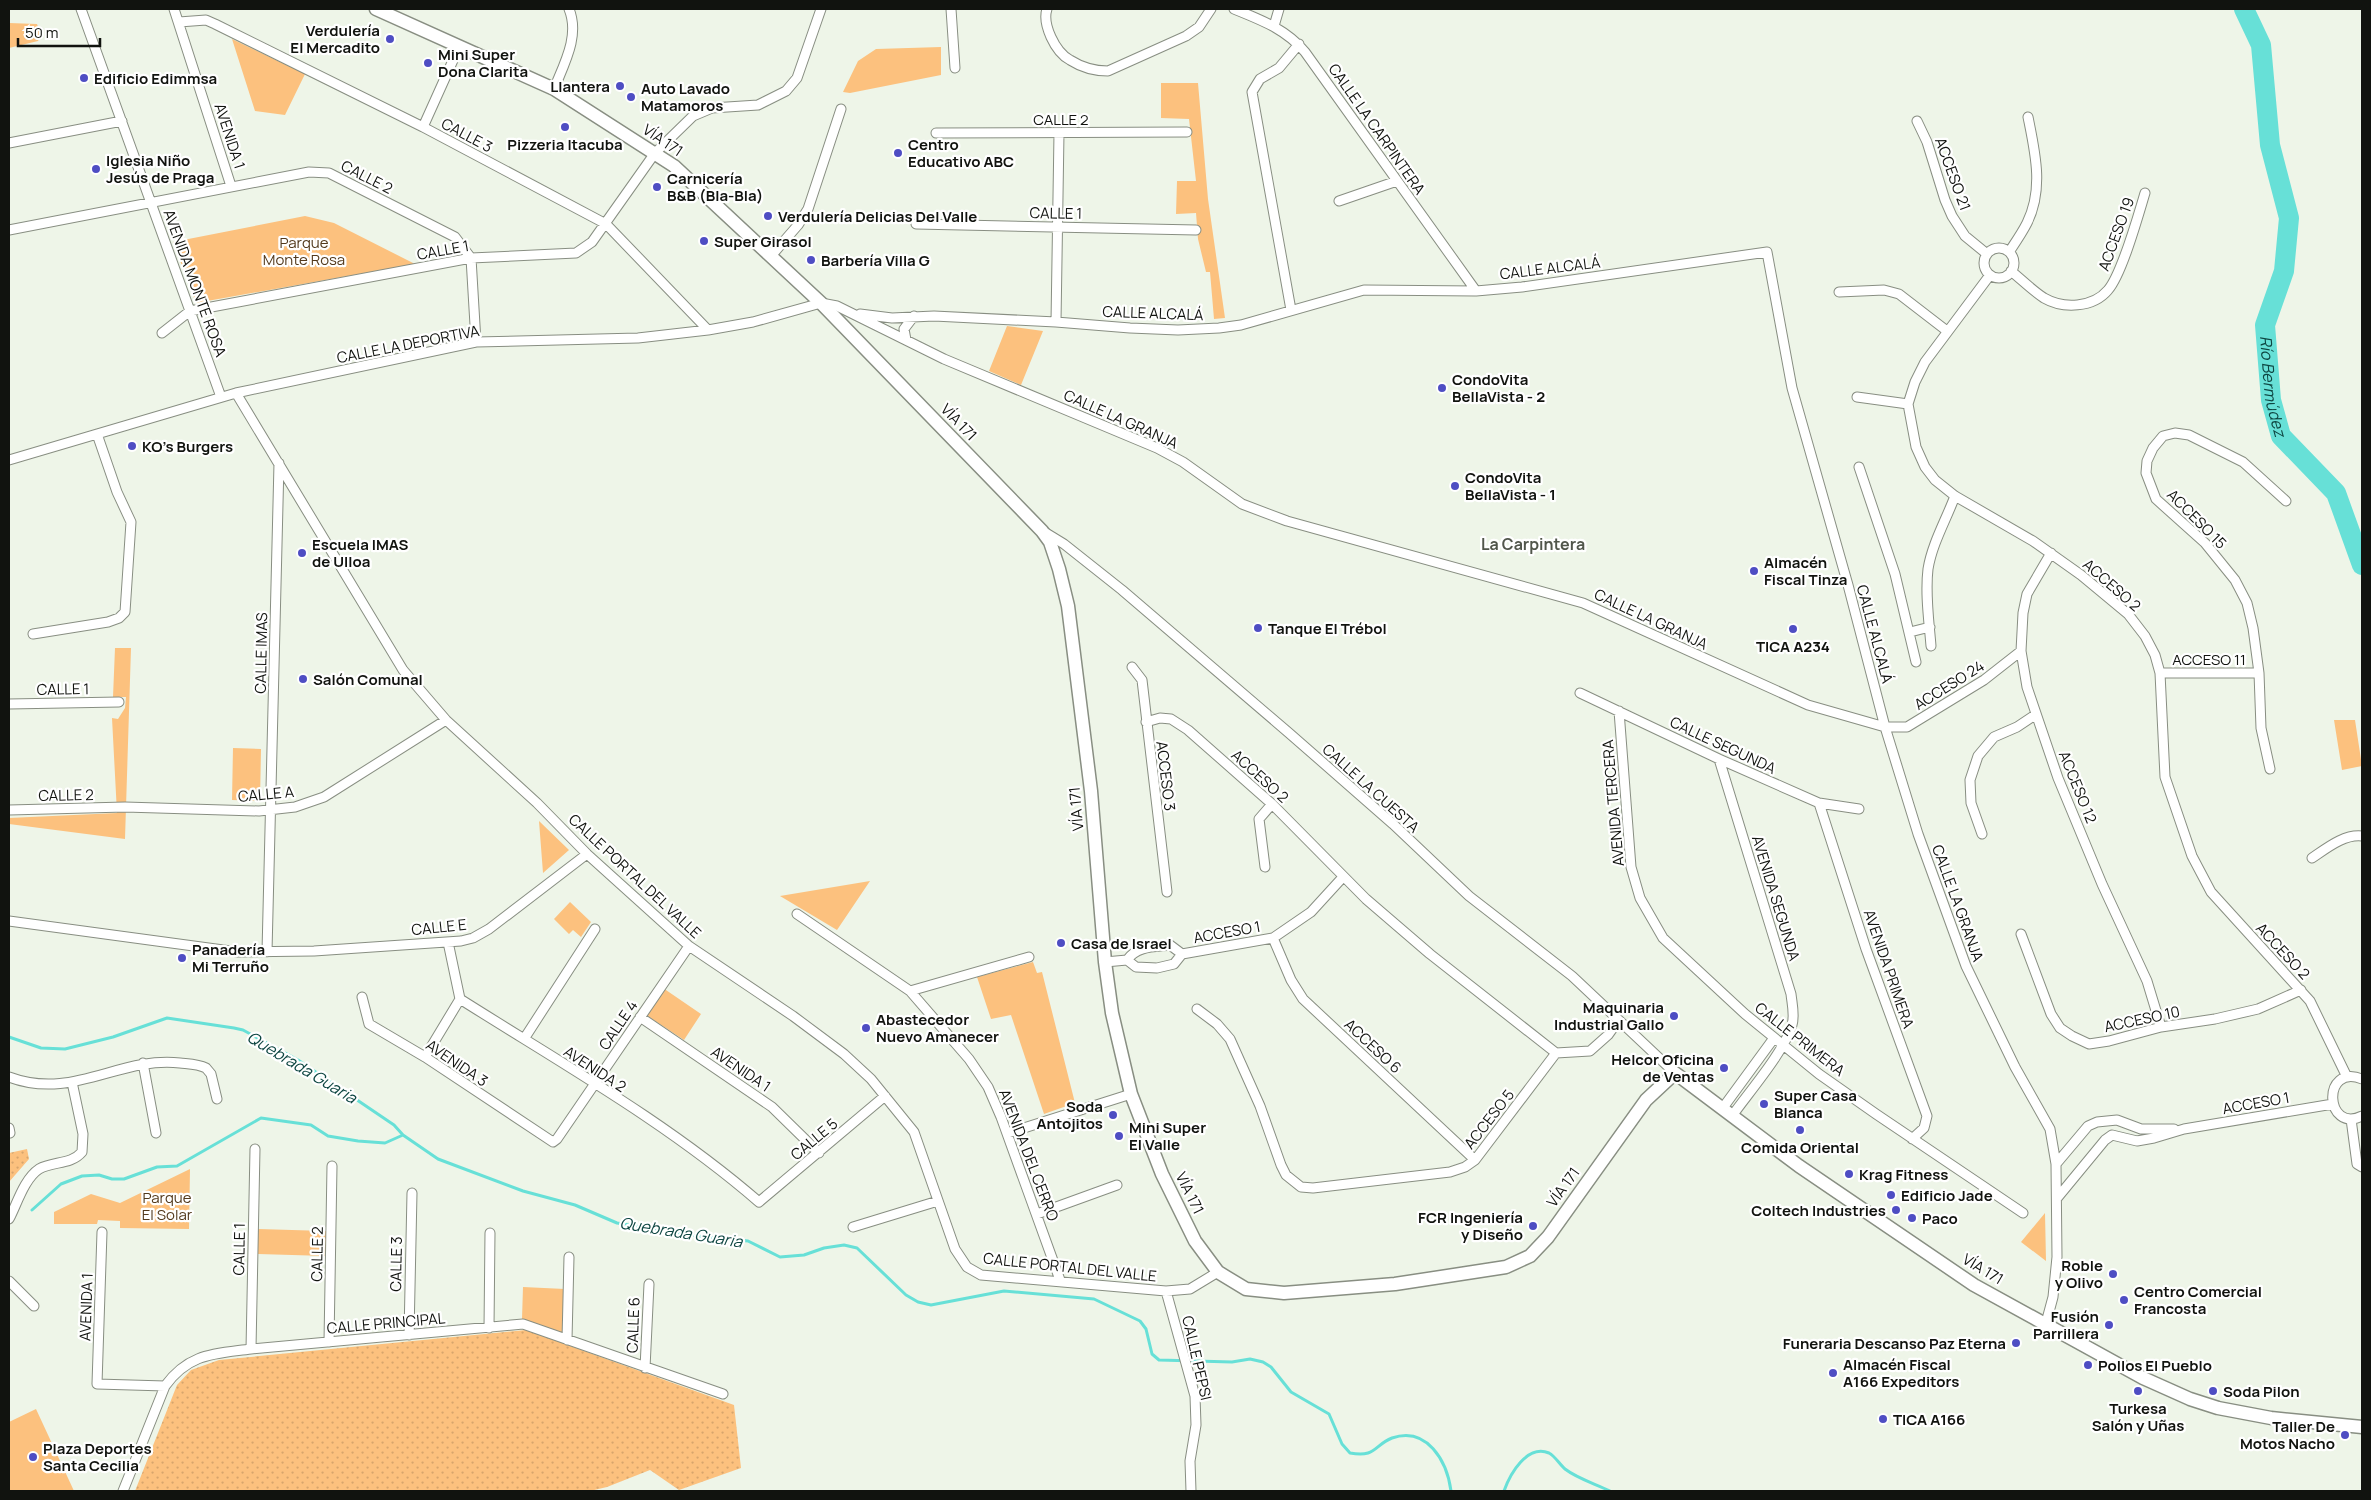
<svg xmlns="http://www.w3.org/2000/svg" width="2371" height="1500" viewBox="0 0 2371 1500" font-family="Manrope,sans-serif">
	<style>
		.grass { fill: url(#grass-dots) }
		.park { fill: #fcc17e }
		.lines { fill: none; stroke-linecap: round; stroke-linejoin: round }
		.stream { stroke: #67e0d7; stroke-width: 3 }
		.river { stroke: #67e0d7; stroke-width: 20 }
		.minor-casing { stroke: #888e82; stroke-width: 11 }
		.secondary-casing { stroke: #888e82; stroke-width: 15 }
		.minor { stroke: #fff; stroke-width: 9 }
		.secondary { stroke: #fff; stroke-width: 12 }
		.poi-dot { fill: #4e4dc3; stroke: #fff; stroke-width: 2 }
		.labels { text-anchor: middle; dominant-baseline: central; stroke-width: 4.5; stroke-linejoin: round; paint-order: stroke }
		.poi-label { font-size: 15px; font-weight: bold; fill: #11130f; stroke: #fff; text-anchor: start }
		.street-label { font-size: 15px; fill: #11130f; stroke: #fff }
		.park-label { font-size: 15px; fill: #533a1d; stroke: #fff }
		.water-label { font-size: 16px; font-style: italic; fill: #0e4642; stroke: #fff }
		.neighbourhood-label { font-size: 16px; font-weight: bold; fill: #51564b; stroke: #fff }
	</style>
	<defs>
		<pattern id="grass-dots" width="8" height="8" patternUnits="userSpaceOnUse" patternTransform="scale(1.25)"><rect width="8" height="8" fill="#fcc17e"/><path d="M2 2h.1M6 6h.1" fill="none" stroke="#d7a56c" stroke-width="1.8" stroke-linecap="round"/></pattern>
	</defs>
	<rect width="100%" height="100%" fill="#eef5e8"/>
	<path class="grass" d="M27,1149L29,1159L9,1182V1153Z
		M526,1330L734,1405L741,1468L679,1490L650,1470L607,1487L590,1491H135L177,1385L191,1370L219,1360Z"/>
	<path class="park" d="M9,23L37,24L41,35L38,41L9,48Z
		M232,39L305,74L285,115L255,111Z
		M941,47V75L850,93L843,92L858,61L876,49Z
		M1161,83H1198L1208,199L1225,318L1214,319L1210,272H1206L1198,239L1196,213L1176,214L1177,181H1196L1189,119L1161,118Z
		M305,216L334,223L415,264L196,303L173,242Z
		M1007,326L1043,331L1021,385L989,371Z
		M115,648H131L125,839L9,824V818L117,813L112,718L118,719L125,708L126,697H113Z
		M2334,720H2355L2362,766L2342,770Z
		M233,748L261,749L260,801L232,800Z
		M539,821L569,850L543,873Z
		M870,881L837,930L780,896Z
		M570,902L591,922L581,937L573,930L569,934L554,919Z
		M1033,962L1037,973L1042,972L1075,1103L1044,1114L1011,1015L991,1019L977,977Z
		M663,988L701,1014L684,1040L646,1015Z
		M190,1169L189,1229L120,1228V1221L98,1220L97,1224H54V1212L91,1194L120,1203Z
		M2045,1213L2046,1261L2021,1242Z
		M258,1229L326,1231V1256L258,1254Z
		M523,1287L565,1289L563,1334L522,1319Z
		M36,1409L74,1491H9V1422Z"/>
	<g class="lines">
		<path class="stream" d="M9,1037L41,1048L65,1049L113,1037L167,1018L234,1028L243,1030L298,1060L394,1125L403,1135L438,1159L523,1191L575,1205L617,1223L697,1236L748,1241L780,1257L804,1255L824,1248L844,1245L857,1248L906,1295L918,1302L931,1305L1004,1291L1094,1299L1140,1321L1146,1329L1152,1354L1159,1360L1232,1362L1250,1359L1263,1362L1271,1367L1291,1392L1329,1414L1342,1444L1350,1453C1376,1458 1374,1445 1392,1438C1427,1426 1447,1461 1451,1491
			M32,1210L61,1184L82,1176L99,1175L112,1179H124L157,1167L177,1166L261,1118L311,1125L328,1136L358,1141L385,1143L403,1135
			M1504,1491C1510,1474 1527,1444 1549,1453C1555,1456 1560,1465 1565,1469C1578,1479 1596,1484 1610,1491"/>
		<path class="river" id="s1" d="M2244,9L2261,45L2270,145L2289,218L2284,271L2265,325L2271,400L2281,436L2336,493L2362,565"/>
		<g class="minor-casing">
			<path id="minor" d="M81,9L221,397
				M174,9L231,186
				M951,9L955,68
				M1047,9C1042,24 1055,52 1070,60C1081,67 1094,71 1108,71L1186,36L1199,27L1211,9
				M1234,9C1261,20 1286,29 1305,52L1476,291
				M179,22L206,20L215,24L423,127L606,224L708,330
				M1274,26L1279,9
				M554,89C564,64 580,36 569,9
				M1917,121L1927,142L1945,200L1952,216L1965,236L1987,254
				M423,127L459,47
				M936,133L1187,132
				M9,143L122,121
				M1339,201L1397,181
				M916,224L1196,230
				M9,230L309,172L329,173L455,237L471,258L476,342
				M1984 263a15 15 0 1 1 30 0a15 15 0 1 1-30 0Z
				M2009,252C2015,243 2022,233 2027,223C2044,189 2035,152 2028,117
				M771,256L798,225L808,209L841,109
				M2011,271C2022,280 2033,291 2044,298C2063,309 2093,308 2108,290C2122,274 2138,216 2145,193
				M1990,275L1925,362L1915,382L1908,404L1916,447L1925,467L1935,480L1955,496L2033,541L2081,575L2128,614L2145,636L2155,655L2160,673L2165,777L2192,856L2211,892L2310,1001L2347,1077
				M1839,292L1884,290L1899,294L1947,331
				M1291,310L1252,92L1260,79L1279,68L1299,44
				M860,314L892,318L934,316L1056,322L1130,328L1178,330L1219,328L1241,325L1364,290L1476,291L1522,287L1767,252L1792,388L1848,585L1885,727L1918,834L1966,966L2015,1067L2050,1129L2056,1164L2057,1257L2053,1297L2046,1323
				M1056,322L1059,133
				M162,333L190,311L471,258L576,253L592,242L655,153L693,116L712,108L758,105L786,91L797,78L821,9
				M906,340L904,329L914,316
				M236,393L403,670L446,720L537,803L587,854L689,946L793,1016L844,1054L871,1079L914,1132L955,1249L967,1267L981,1275L1166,1291L1190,1289L1218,1272
				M1857,397L1908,404
				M9,460L236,393L476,342L638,338L708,330L753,322L821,303L837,306L944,359L1157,448L1183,462L1242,504L1287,521L1583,603L1808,705L1885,727H1907L1984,680L2021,651
				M1859,467L1895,574L1916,662
				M1046,533L1064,544L1122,590L1289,733L1393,824L1469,896L1572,976L1675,1073
				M2051,553L2027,594L2023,613L2021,651L2027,687L2058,778L2102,884L2147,981L2161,1027
				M1910,632L1930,627
				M33,634L108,622L119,618L125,612L131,522L117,492L97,434
				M1931,646C1929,621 1925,594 1928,569C1932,544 1946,520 1955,496
				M1132,667L1142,680L1167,892
				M2160,673H2259
				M1580,693L1719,759L1819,803L1859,809
				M9,704L119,702
				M1619,711L1631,867L1640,898L1663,938L1745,1014L1819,1074L1876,1114L2023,1213
				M1146,722L1160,718L1171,719L1188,730L1272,804L1366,899L1430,954L1556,1053L1475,1160L1465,1167L1450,1172L1313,1188L1301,1187L1286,1175L1281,1165L1260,1106L1230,1039L1217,1024L1197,1009
				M1719,759L1791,994C1792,1004 1795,1015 1792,1025C1784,1052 1749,1092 1732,1116
				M2270,769L2261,728L2259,673L2253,628L2247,603L2235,580L2205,543L2156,499L2146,473L2147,461L2153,448L2163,436L2175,433L2189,435L2243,462L2286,501
				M1819,803L1866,949L1927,1116L1924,1128L1912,1139
				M9,810L125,807L259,811L295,807L324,797L446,720
				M1982,834L1971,803L1970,780L1978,756L1994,737L2017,727L2035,715
				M2312,858C2327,848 2344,834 2362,836
				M1265,867L1259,819L1272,804
				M797,914L910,991L969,1059L988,1087L1001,1117L1060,1280
				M9,921L238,952L314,951L461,941L473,938L489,929L587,854
				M2021,934L2051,1014L2060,1028L2072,1036L2089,1044L2109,1041L2161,1027L2215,1019L2258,1009L2301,990
				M1273,938L1291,980L1303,999L1475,1160
				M448,942L460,999C561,1063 668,1123 759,1202L885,1096
				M267,952L279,463
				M1127,960C1137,946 1154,947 1170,945L1182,954
				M1105,962L1127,960L1136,967L1157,968L1174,964L1182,954L1273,938L1311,912L1343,877
				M910,991L1029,957
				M362,997L369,1024L425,1057L553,1142L557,1139L689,946
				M640,1017L772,1107L819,1153
				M524,1039L595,929
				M1556,1053L1590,1051L1608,1035L1618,1021
				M425,1057L460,999
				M143,1063L156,1133
				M9,1077C73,1101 119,1056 180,1063C189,1064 198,1064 206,1068L211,1074L217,1099
				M2362,1079C2321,1063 2325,1134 2362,1116
				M1722,1109L1774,1038
				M2351,1119L2357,1164L2362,1167
				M9,1128L10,1133
				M1008,1133L1131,1094
				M2056,1164L2088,1126L2097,1122L2117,1120L2141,1129H2174
				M2058,1197L2105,1140L2112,1135L2137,1141L2154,1138L2184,1129L2333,1104
				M1037,1214L1117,1185
				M9,1219C17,1204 24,1179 39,1169C53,1161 71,1165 82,1152L83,1134L72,1082
				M853,1227L938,1201
				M102,1232L97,1384L165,1386
				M9,1281L34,1306
				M1166,1291L1195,1396L1196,1425L1190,1461L1191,1491
				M489,1328L490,1233
				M409,1335L412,1193
				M567,1340L569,1257
				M329,1342L332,1166
				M251,1349L255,1149
				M645,1368L649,1284
				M123,1491L165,1386C189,1353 214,1354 251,1349L523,1324L723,1394"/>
		</g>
		<g class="secondary-casing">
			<path id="secondary" d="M376,9L554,89L674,166L821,303L1042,531L1050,542L1059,569L1068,606L1091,791L1105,962L1112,1013L1131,1094L1162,1174L1195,1241L1218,1272L1246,1289L1284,1293L1395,1284L1506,1267L1530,1256L1548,1237L1646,1100L1675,1073L1799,1166L1974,1285L2143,1378L2190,1399L2218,1408L2271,1418L2362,1427"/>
		</g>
		<use href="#minor" class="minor"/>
		<use href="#secondary" class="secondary"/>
	</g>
	<g class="poi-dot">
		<circle cx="390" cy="39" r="5"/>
		<circle cx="428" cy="63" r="5"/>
		<circle cx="84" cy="78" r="5"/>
		<circle cx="620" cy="86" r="5"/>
		<circle cx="631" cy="97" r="5"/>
		<circle cx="565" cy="127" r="5"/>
		<circle cx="898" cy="153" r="5"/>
		<circle cx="96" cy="169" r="5"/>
		<circle cx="657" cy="187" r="5"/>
		<circle cx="768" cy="216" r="5"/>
		<circle cx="704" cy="241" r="5"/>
		<circle cx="811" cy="260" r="5"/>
		<circle cx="1442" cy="388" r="5"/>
		<circle cx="132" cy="446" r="5"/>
		<circle cx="1455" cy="486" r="5"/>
		<circle cx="302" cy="553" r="5"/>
		<circle cx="1754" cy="571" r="5"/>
		<circle cx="1258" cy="628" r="5"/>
		<circle cx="1793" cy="629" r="5"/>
		<circle cx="303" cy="679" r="5"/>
		<circle cx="1061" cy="943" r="5"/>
		<circle cx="182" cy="958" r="5"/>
		<circle cx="1674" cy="1016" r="5"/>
		<circle cx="866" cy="1028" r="5"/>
		<circle cx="1724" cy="1068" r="5"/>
		<circle cx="1764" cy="1104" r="5"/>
		<circle cx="1113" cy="1115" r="5"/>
		<circle cx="1800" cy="1130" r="5"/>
		<circle cx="1119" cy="1136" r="5"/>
		<circle cx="1849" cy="1174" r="5"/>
		<circle cx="1891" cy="1195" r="5"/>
		<circle cx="1896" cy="1210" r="5"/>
		<circle cx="1912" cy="1218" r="5"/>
		<circle cx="1533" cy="1226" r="5"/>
		<circle cx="2113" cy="1274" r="5"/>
		<circle cx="2124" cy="1300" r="5"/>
		<circle cx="2109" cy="1325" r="5"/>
		<circle cx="2016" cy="1343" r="5"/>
		<circle cx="2088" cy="1365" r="5"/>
		<circle cx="1833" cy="1373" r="5"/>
		<circle cx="2138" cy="1391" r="5"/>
		<circle cx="2213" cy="1391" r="5"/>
		<circle cx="1883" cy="1419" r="5"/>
		<circle cx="2345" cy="1435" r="5"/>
		<circle cx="33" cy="1457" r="5"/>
	</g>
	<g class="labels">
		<g class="poi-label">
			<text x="380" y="30" text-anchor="end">Verdulería<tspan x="380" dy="17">El Mercadito</tspan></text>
			<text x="438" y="54">Mini Super<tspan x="438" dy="17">Dona Clarita</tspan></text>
			<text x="94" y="78">Edificio Edimmsa</text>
			<text x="610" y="86" text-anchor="end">Llantera</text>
			<text x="641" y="88">Auto Lavado<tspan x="641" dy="17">Matamoros</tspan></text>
			<text x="565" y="144" text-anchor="middle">Pizzeria Itacuba</text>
			<text x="908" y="144">Centro<tspan x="908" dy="17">Educativo ABC</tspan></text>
			<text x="106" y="160">Iglesia Niño<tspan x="106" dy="17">Jesús de Praga</tspan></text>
			<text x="667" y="178">Carnicería<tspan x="667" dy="17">B&amp;B (Bla-Bla)</tspan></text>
			<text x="778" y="216">Verdulería Delicias Del Valle</text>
			<text x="714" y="241">Super Girasol</text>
			<text x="821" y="260">Barbería Villa G</text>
			<text x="1452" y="379">CondoVita<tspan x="1452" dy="17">BellaVista - 2</tspan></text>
			<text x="142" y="446">KO's Burgers</text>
			<text x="1465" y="477">CondoVita<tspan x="1465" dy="17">BellaVista - 1</tspan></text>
			<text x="312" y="544">Escuela IMAS<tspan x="312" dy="17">de Ulloa</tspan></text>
			<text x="1764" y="562">Almacén<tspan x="1764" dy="17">Fiscal Tinza</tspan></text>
			<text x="1268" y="628">Tanque El Trébol</text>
			<text x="1793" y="646" text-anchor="middle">TICA A234</text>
			<text x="313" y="679">Salón Comunal</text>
			<text x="1071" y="943">Casa de Israel</text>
			<text x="192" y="949">Panadería<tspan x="192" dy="17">Mi Terruño</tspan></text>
			<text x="1664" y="1007" text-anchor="end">Maquinaria<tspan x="1664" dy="17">Industrial Gallo</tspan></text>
			<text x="876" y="1019">Abastecedor<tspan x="876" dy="17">Nuevo Amanecer</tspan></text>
			<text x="1714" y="1059" text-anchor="end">Helcor Oficina<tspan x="1714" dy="17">de Ventas</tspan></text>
			<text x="1774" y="1095">Super Casa<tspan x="1774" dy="17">Blanca</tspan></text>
			<text x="1103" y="1106" text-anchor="end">Soda<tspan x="1103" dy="17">Antojitos</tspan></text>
			<text x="1129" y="1127">Mini Super<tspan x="1129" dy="17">El Valle</tspan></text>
			<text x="1800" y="1147" text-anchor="middle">Comida Oriental</text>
			<text x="1859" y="1174">Krag Fitness</text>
			<text x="1901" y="1195">Edificio Jade</text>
			<text x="1886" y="1210" text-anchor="end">Coltech Industries</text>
			<text x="1523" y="1217" text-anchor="end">FCR Ingeniería<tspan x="1523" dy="17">y Diseño</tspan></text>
			<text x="1922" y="1218">Paco</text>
			<text x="2103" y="1265" text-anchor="end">Roble<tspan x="2103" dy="17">y Olivo</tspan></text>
			<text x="2134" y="1291">Centro Comercial<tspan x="2134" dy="17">Francosta</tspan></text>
			<text x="2099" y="1316" text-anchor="end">Fusión<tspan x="2099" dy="17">Parrillera</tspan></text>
			<text x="2006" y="1343" text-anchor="end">Funeraria Descanso Paz Eterna</text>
			<text x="1843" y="1364">Almacén Fiscal<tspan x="1843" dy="17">A166 Expeditors</tspan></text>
			<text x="2098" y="1365">Pollos El Pueblo</text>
			<text x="2223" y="1391">Soda Pilon</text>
			<text x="2138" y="1408" text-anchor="middle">Turkesa<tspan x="2138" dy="17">Salón y Uñas</tspan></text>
			<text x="1893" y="1419">TICA A166</text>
			<text x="2335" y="1426" text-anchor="end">Taller De<tspan x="2335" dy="17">Motos Nacho</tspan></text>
			<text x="43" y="1448">Plaza Deportes<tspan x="43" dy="17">Santa Cecilia</tspan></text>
		</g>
		<g class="street-label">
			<text x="1061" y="119">CALLE 2</text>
			<text transform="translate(1377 129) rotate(55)">CALLE LA CARPINTERA</text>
			<text transform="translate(467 135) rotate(28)">CALLE 3</text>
			<text transform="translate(230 136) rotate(72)">AVENIDA 1</text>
			<text transform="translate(663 140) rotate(34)">VÍA 171</text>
			<text transform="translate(1953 174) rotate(70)">ACCESO 21</text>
			<text transform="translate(367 177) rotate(27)">CALLE 2</text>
			<text transform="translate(1056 213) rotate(1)">CALLE 1</text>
			<text transform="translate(2116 234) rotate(-70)">ACCESO 19</text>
			<text transform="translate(443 250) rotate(-10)">CALLE 1</text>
			<text transform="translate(1550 268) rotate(-7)">CALLE ALCALÁ</text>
			<text transform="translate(195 283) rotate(70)">AVENIDA MONTE ROSA</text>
			<text transform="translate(1153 313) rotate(2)">CALLE ALCALÁ</text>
			<text transform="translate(408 344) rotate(-11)">CALLE LA DEPORTIVA</text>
			<text transform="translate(1121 419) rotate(24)">CALLE LA GRANJA</text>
			<text transform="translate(959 422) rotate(46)">VÍA 171</text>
			<text transform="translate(2197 519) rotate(45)">ACCESO 15</text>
			<text transform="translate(2112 585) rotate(41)">ACCESO 2</text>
			<text transform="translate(1651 619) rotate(25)">CALLE LA GRANJA</text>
			<text transform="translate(1875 634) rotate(75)">CALLE ALCALÁ</text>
			<text transform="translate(261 653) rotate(-89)">CALLE IMAS</text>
			<text x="2209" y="659">ACCESO 11</text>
			<text transform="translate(1949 685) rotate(-32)">ACCESO 24</text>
			<text transform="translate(63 689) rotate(-1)">CALLE 1</text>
			<text transform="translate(1723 745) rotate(25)">CALLE SEGUNDA</text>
			<text transform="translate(1166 776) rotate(83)">ACCESO 3</text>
			<text transform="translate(1260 776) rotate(42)">ACCESO 2</text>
			<text transform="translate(2078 787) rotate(68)">ACCESO 12</text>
			<text transform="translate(1371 788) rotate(42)">CALLE LA CUESTA</text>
			<text transform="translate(266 794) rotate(-5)">CALLE A</text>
			<text transform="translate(66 795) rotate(-1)">CALLE 2</text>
			<text transform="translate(1613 803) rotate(-95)">AVENIDA TERCERA</text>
			<text transform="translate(1076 809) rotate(-95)">VÍA 171</text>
			<text transform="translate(635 876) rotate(43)">CALLE PORTAL DEL VALLE</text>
			<text transform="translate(1776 898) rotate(73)">AVENIDA SEGUNDA</text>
			<text transform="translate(1958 903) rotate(70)">CALLE LA GRANJA</text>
			<text transform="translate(439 927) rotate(-6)">CALLE E</text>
			<text transform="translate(1227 932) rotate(-10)">ACCESO 1</text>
			<text transform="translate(2283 951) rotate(47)">ACCESO 2</text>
			<text transform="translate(1889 969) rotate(71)">AVENIDA PRIMERA</text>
			<text transform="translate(2142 1019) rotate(-12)">ACCESO 10</text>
			<text transform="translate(618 1025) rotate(-56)">CALLE 4</text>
			<text transform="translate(1800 1039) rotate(38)">CALLE PRIMERA</text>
			<text transform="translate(1373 1046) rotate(43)">ACCESO 6</text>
			<text transform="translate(457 1063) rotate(34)">AVENIDA 3</text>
			<text transform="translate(595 1069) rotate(33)">AVENIDA 2</text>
			<text transform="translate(741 1069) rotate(34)">AVENIDA 1</text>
			<text transform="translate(2256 1103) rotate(-10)">ACCESO 1</text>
			<text transform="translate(1489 1119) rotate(-52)">ACCESO 5</text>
			<text transform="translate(814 1139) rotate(-40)">CALLE 5</text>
			<text transform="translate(1029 1155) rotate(69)">AVENIDA DEL CERRO</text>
			<text transform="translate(1563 1187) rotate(-54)">VÍA 171</text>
			<text transform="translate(1190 1193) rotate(64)">VÍA 171</text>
			<text transform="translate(239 1249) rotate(-89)">CALLE 1</text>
			<text transform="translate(317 1254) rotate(-89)">CALLE 2</text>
			<text transform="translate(396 1264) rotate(-89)">CALLE 3</text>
			<text transform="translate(1070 1267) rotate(6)">CALLE PORTAL DEL VALLE</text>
			<text transform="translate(1983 1269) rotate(31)">VÍA 171</text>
			<text transform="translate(86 1307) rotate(-88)">AVENIDA 1</text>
			<text transform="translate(386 1323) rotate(-5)">CALLE PRINCIPAL</text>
			<text transform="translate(633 1325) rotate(-88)">CALLE 6</text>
			<text transform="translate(1197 1358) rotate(77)">CALLE PEPSI</text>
		</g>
		<g class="park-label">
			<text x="304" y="242">Parque<tspan x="304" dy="17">Monte Rosa</tspan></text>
			<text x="167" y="1197">Parque<tspan x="167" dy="17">El Solar</tspan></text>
		</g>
		<g class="water-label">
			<text stroke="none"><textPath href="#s1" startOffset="388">Río Bermúdez</textPath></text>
			<text transform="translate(302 1067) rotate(31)">Quebrada Guaria</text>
			<text transform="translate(681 1232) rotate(9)">Quebrada Guaria</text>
		</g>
		<g class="neighbourhood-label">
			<text x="1533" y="544">La Carpintera</text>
		</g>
	</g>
	<rect width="2371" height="1500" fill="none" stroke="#11130f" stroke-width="20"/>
	<path d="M18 38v8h82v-8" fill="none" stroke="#11130f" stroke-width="2.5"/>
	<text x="25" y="38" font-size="15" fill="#11130f" stroke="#ffffff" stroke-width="4" paint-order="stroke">50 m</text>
</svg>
